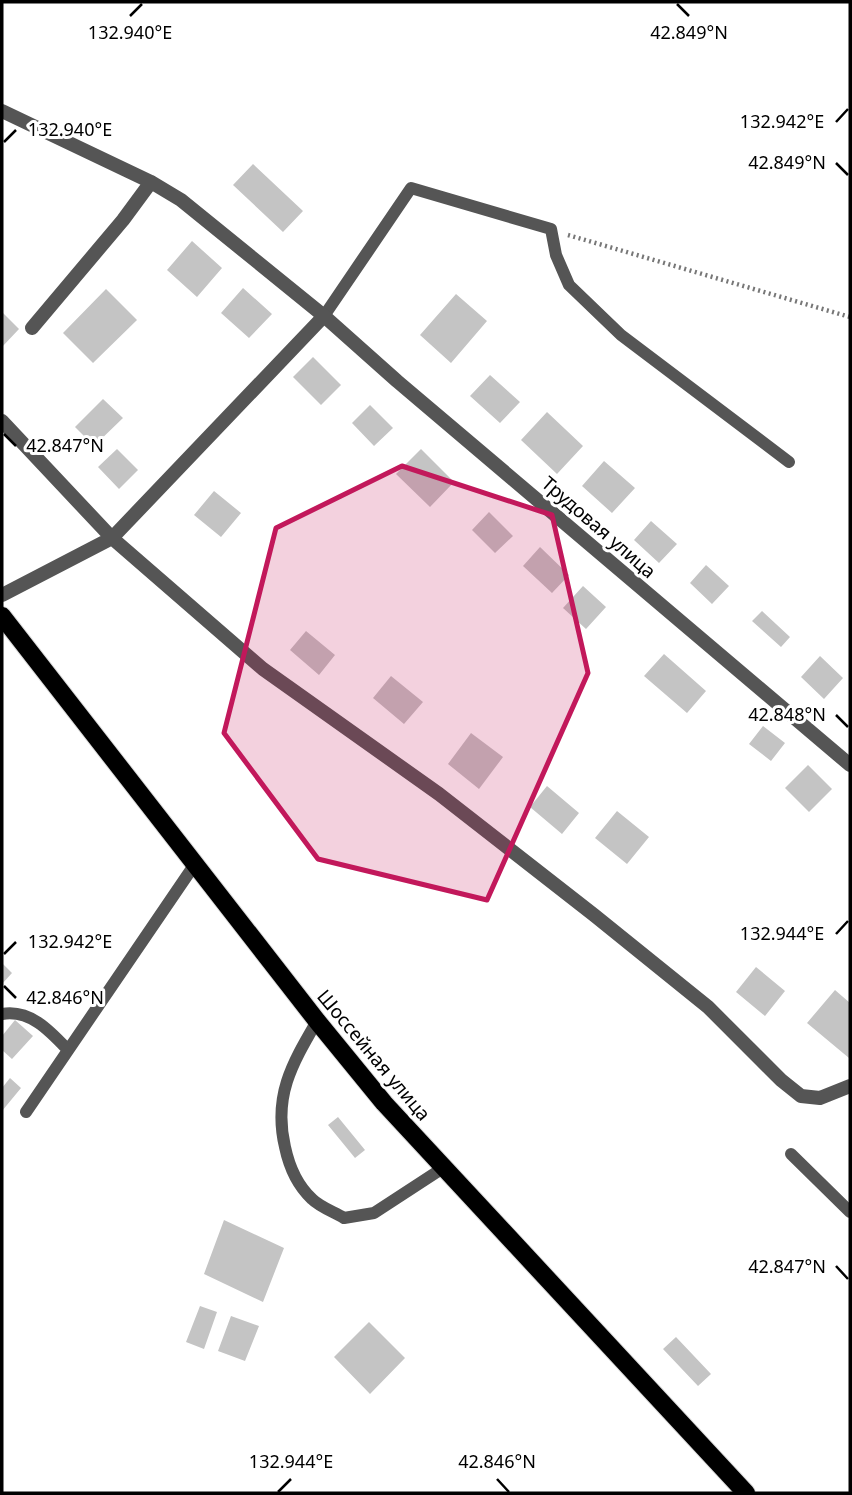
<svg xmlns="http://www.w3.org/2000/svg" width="852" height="1495" viewBox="0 0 852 1495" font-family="'Noto Sans',sans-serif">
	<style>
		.building { fill: #c4c4c4 }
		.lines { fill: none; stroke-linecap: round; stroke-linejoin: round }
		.primary-casing { stroke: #dbdbdb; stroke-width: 20 }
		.path { stroke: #777; stroke-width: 4.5; stroke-dasharray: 2 3.5; stroke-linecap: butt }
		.lane { stroke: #555; stroke-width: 12 }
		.street { stroke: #555; stroke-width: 14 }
		.primary { stroke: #000; stroke-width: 18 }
		.marked { fill: #c2185b; fill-opacity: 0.2; stroke: #c2185b; stroke-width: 5; stroke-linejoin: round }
		.ticks { fill: none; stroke: #000; stroke-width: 2.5 }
		.labels { text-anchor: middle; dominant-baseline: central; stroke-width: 6; stroke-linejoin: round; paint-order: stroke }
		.street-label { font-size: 19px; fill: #000; stroke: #fff }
		.ticks-label { font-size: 18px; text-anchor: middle; fill: #000; stroke: #fff; stroke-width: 6; stroke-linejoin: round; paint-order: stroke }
	</style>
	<rect width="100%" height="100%" fill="#fff"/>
	<path class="building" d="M253,164L303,211L283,232L233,185Z
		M192,241L222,268L197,297L167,270Z
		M243,288L272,314L249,338L221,313Z
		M106,289L137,320L93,363L63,333Z
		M456,294L487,321L451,363L420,335Z
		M2,312L19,329L2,347Z
		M313,357L341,385L321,405L293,377Z
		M490,375L520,402L500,423L470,396Z
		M103,399L123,418L94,446L75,427Z
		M370,405L393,428L374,446L352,423Z
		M547,412L583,446L557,474L521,440Z
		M117,449L138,470L119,489L98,467Z
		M421,449L454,482L430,507L396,474Z
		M604,461L635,488L612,513L582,486Z
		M214,491L241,513L221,537L194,515Z
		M489,512L513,536L495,553L472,530Z
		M651,521L677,544L659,563L634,540Z
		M540,547L569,575L552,593L523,566Z
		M706,565L729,586L712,604L690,583Z
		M583,586L606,607L586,629L563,608Z
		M762,611L790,637L781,647L752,621Z
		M306,631L335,655L319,675L290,650Z
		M664,654L706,691L687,713L644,676Z
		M820,656L843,678L824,699L801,677Z
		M391,676L423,702L404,724L373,698Z
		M763,726L785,743L771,761L749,744Z
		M471,733L503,757L479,789L448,764Z
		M808,765L832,789L809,812L785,788Z
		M547,786L579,813L562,834L530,807Z
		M617,811L649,837L627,864L595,838Z
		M2,963L12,973L2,984Z
		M756,967L785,991L765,1016L736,992Z
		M835,990L850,1003L849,1058L807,1023Z
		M15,1020L33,1036L12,1059L2,1050V1036Z
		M10,1078L21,1088L2,1111V1088Z
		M338,1117L365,1150L355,1158L328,1125Z
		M224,1220L284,1248L263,1302L204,1274Z
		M200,1306L217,1312L204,1349L186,1342Z
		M231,1316L259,1326L245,1361L218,1351Z
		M369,1322L405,1358L370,1394L334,1357Z
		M676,1337L711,1374L698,1386L663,1349Z"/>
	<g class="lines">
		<g class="primary-casing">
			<path id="primary" d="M2,616L317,1021L384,1103L746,1493"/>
		</g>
		<path class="path" d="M568,235L850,317"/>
		<path class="lane" d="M324,316L411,188L551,229L556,255L569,285L621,335L789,462
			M2,1014C30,1009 50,1031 68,1050
			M317,1021C292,1064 273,1096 285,1147C289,1166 297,1185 312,1199C320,1207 334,1212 344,1218L374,1213L443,1168
			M26,1112L195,864
			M791,1154L850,1212"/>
		<path class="street" d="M2,111L151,182L181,200L324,316L397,381L850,765
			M32,328L123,220L151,182
			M2,421L112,538L263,669L439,794L594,915L708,1007L781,1080L801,1096L820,1098L850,1086
			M2,595L112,538L324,316"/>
		<use href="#primary" class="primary"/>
	</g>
	<path class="marked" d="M402,466L552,515L588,673L487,900L318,859L224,733L276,528Z"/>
	<path class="ticks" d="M677,4L689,16M130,16L142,4M836,122L848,109M4,142L16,130M836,163L848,175M4,434L16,446M836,715L848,727M836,934L848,921M4,954L16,942M4,986L16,998M836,1266L848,1279M497,1479L509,1492M278,1492L291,1479"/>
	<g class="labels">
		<g class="street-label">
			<text transform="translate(599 527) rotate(41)">Трудовая улица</text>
			<text transform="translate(374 1055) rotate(50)">Шоссейная улица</text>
		</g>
	</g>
	<g class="ticks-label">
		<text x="130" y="39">132.940°E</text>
		<text x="689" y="39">42.849°N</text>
		<text x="782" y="128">132.942°E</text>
		<text x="70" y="136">132.940°E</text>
		<text x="787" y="169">42.849°N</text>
		<text x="65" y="452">42.847°N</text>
		<text x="787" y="721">42.848°N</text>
		<text x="782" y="940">132.944°E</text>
		<text x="70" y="948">132.942°E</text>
		<text x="65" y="1004">42.846°N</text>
		<text x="787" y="1273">42.847°N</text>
		<text x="291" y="1468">132.944°E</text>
		<text x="497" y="1468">42.846°N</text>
	</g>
	<rect width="852" height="1495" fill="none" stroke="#000000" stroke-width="7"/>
</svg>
